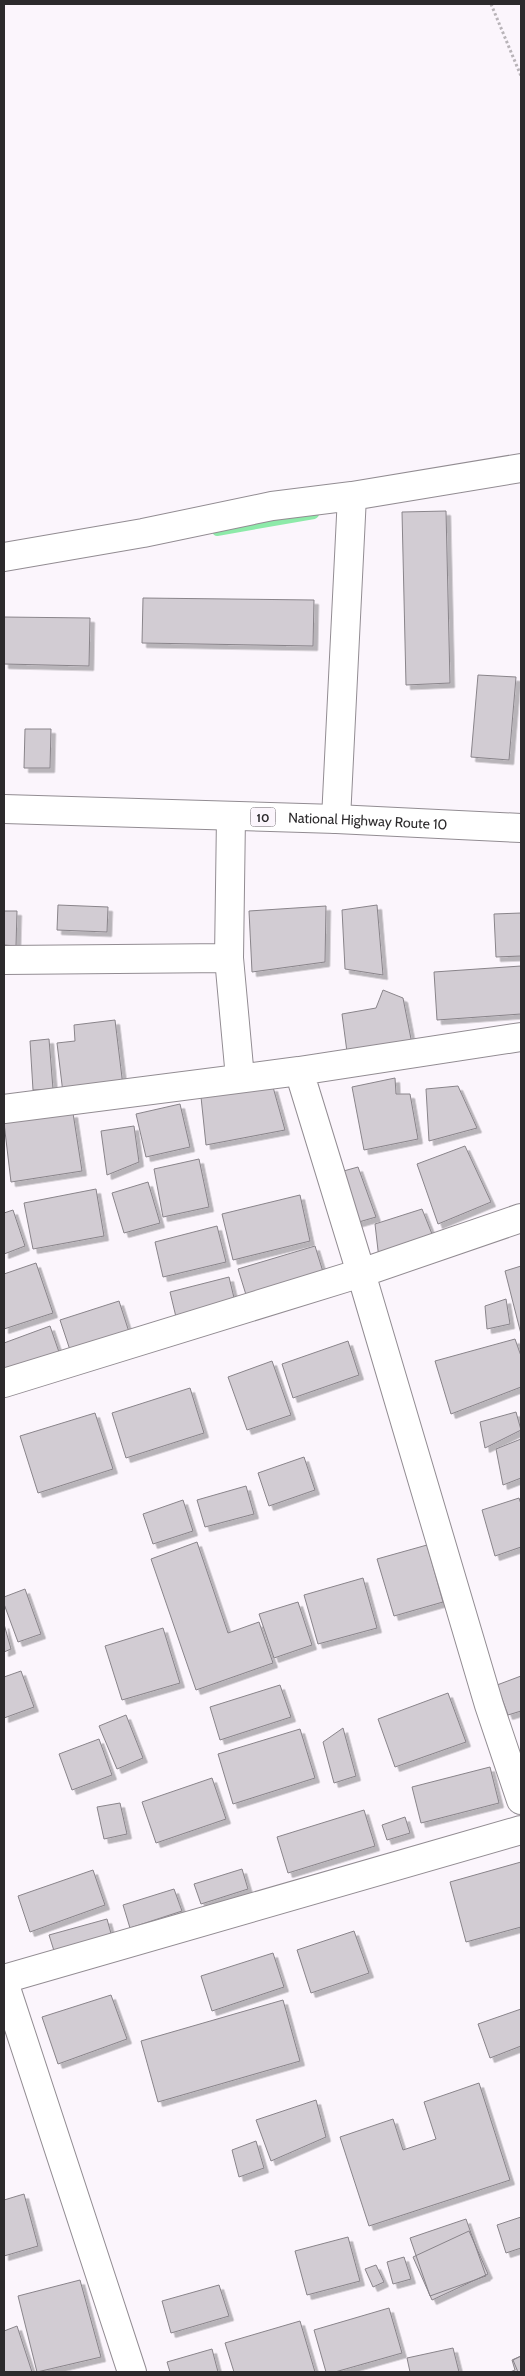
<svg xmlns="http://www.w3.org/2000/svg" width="525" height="2376" viewBox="0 0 525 2376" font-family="Cabin,sans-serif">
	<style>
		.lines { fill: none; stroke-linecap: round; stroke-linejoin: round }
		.stream { stroke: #8deaa9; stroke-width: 10 }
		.building { fill: #d2ccd3; stroke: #89848a; filter: url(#shadow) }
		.minor-casing { stroke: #928c92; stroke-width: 30 }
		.highway-casing { stroke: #928c92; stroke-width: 30 }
		.path { stroke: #b8b3b8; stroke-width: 3; stroke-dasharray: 2.5 2.5; stroke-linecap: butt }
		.minor { stroke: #fff; stroke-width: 28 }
		.highway { stroke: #fff; stroke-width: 28 }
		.labels { text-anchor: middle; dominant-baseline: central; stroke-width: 5; stroke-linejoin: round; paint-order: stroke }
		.shield { fill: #fbf5fc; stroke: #6a676a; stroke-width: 1 }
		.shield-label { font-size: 12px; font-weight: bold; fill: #2c2a2c }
		.street-label { font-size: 14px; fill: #2c2a2c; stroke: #fbf5fc }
	</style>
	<defs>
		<filter id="shadow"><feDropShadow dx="4.5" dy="4.5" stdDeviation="0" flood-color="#0004"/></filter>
	</defs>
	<rect width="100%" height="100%" fill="#fbf5fc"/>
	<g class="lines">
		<path class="stream" d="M217,531L314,514"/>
	</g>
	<path class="building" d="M446,511L450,683L406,685L402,512Z
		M143,598L314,600L313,646L142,643Z
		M4,617L90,618L89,666L4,664Z
		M478,675L516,677L509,760L471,757Z
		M25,729H51L50,768H24Z
		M58,905L108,907L107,932L57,930Z
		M377,905L383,975L345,969L342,910Z
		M326,906L325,962L252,972L249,911Z
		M4,911H17L16,946L4,945Z
		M521,913V956L496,957L494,914Z
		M521,966V1014L437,1020L434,972Z
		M383,990L403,998L412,1044L347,1052L342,1014L376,1008Z
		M115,1020L123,1086L63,1093L57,1043L75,1041L74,1025Z
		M49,1039L53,1089L33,1090L30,1041Z
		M395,1078L396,1094H410L418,1139L364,1150L352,1087Z
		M458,1086L477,1128L429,1141L426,1089Z
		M273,1087L285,1130L206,1145L201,1097Z
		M180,1104L190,1147L146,1157L136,1114Z
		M73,1113L82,1171L11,1182L4,1123Z
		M134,1126L139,1162L107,1175L101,1131Z
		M465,1146L491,1202L438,1224L417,1164Z
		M199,1159L209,1207L163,1217L154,1169Z
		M358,1167L376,1217L352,1224L340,1172Z
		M148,1182L160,1223L124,1233L112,1193Z
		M96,1189L104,1236L33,1249L24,1203Z
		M300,1195L310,1241L233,1260L222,1214Z
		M422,1209L434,1239L379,1259L375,1224Z
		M13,1210L25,1246L4,1254V1213Z
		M217,1226L226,1262L163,1277L155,1242Z
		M315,1246L324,1275L247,1298L238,1269Z
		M36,1263L53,1313L4,1329V1274Z
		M521,1266V1334L505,1271Z
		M229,1277L235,1302L176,1317L170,1292Z
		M506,1299L510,1324L487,1329L485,1306Z
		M119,1301L129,1332L70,1350L60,1320Z
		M50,1326L59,1352L4,1373V1343Z
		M515,1339L521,1356V1387L451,1414L435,1361Z
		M348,1341L359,1375L293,1398L282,1364Z
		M272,1361L291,1415L247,1430L228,1377Z
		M190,1388L204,1433L126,1458L112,1413Z
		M516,1412L521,1430L485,1448L480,1422Z
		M95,1413L113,1469L38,1493L20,1436Z
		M521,1439V1478L503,1485L496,1449Z
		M304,1457L315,1490L269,1506L258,1473Z
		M246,1486L254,1514L205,1527L197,1500Z
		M519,1498L521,1504V1547L495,1556L482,1510Z
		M183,1500L193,1531L153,1544L143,1514Z
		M197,1542L228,1633L259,1622L273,1663L196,1690L151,1559Z
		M427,1545L443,1602L394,1616L377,1559Z
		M363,1578L377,1628L318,1644L304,1595Z
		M25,1589L41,1634L18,1642L4,1604V1597Z
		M298,1602L312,1645L274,1658L259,1614Z
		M4,1624L11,1649L4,1652Z
		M163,1628L180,1683L122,1700L105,1646Z
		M21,1671L34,1707L4,1718V1677Z
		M521,1676V1711L508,1715L497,1685Z
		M280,1685L291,1717L220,1740L210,1707Z
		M448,1693L466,1742L395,1767L378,1719Z
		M126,1715L143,1758L117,1769L99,1726Z
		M343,1728L356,1776L334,1783L323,1742Z
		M300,1729L315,1778L233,1804L218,1754Z
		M99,1739L112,1775L72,1790L59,1754Z
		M490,1767L499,1803L421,1823L412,1787Z
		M212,1778L226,1819L156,1843L142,1802Z
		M120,1803L127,1834L104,1839L97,1807Z
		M364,1810L375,1846L288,1873L277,1837Z
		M405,1817L410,1833L387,1840L382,1825Z
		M521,1862V1927L466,1942L450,1882Z
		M242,1869L248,1889L201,1904L194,1884Z
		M93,1870L105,1905L30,1932L18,1896Z
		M174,1889L182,1911L130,1928L123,1905Z
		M107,1919L112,1937L55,1954L49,1935Z
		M354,1931L369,1973L311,1993L297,1950Z
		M273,1953L284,1987L212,2011L201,1976Z
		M111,1995L127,2039L58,2064L42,2017Z
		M283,2000L300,2061L158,2102L141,2041Z
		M521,2009V2046L490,2058L478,2024Z
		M479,2083L510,2180L369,2226L340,2137L393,2119L403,2150L436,2139L424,2102Z
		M316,2100L326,2137L271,2161L256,2120Z
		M256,2141L264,2168L239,2177L232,2150Z
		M24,2194L38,2246L4,2256V2200Z
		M521,2217V2248L506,2253L497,2225Z
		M466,2219L486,2276L430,2296L410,2238Z
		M469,2231L488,2274L432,2300L413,2257Z
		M348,2237L360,2281L307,2295L295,2251Z
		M404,2257L411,2279L393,2284L387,2262Z
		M376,2265L384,2282L373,2287L365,2269Z
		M80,2280L101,2357L37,2372L18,2296Z
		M219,2285L229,2316L171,2333L162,2301Z
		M389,2308L402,2353L335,2372H326L314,2330Z
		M300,2321L315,2372H234L225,2343Z
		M17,2326L32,2372H4V2331Z
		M453,2348L459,2372H410L407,2358Z
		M212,2349L218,2372H170L167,2362Z
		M521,2356V2372H510L515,2370L512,2360Z
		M521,2356V2372H518L513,2360Z"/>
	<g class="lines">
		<g class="minor-casing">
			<path id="minor" d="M4,557L143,533L272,506L352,496L521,468
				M231,816L229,958L240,1078
				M336,819L352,496
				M4,960L229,958
				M299,1071L361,1273L489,1705L521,1800
				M4,1109L299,1071L521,1037
				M4,1383L361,1273L521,1218
				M4,1979L521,1830
				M4,1982L132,2372"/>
		</g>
		<g class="highway-casing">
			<g id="highway">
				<path id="s1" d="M4,809L336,819L521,828"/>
			</g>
		</g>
		<path class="path" d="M491,4L521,76"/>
		<use href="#minor" class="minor"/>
		<use href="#highway" class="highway"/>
	</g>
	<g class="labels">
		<rect class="shield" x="250.5" y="807.5" width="25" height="19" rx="4"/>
		<g class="shield-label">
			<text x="263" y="817">10</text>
		</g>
		<g class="street-label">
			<text stroke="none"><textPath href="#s1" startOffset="364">National Highway Route 10</textPath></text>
		</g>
	</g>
	<rect width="525" height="2376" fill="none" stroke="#2c2a2c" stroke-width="10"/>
</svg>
